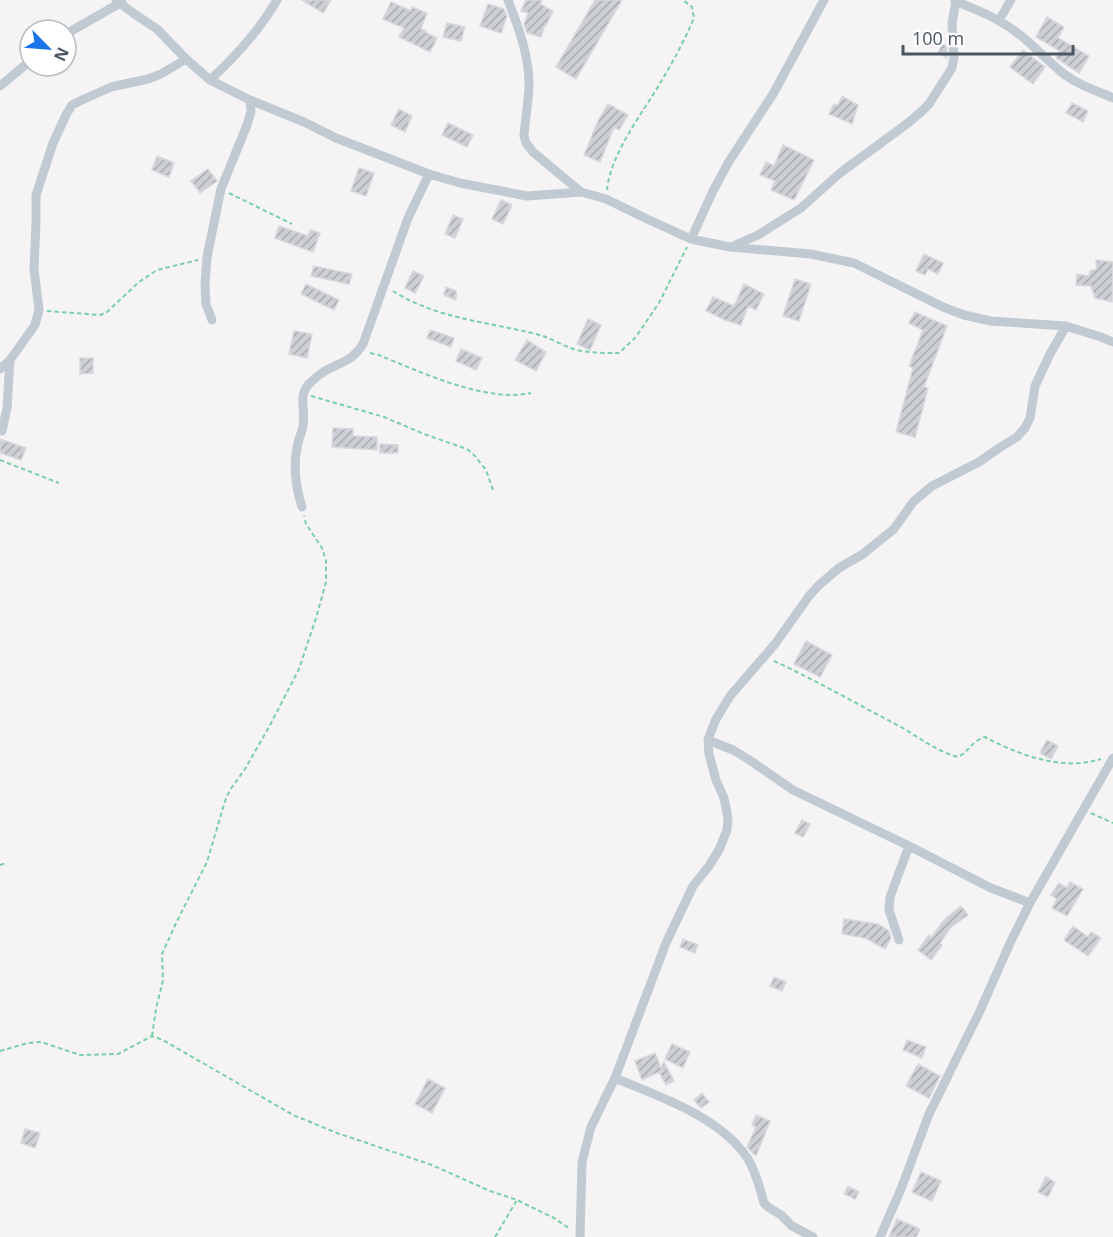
<svg xmlns="http://www.w3.org/2000/svg" width="1113" height="1237" viewBox="0 0 1113 1237" font-family="'Open Sans',sans-serif">
	<style>
		.building { fill: url(#building-hatch); stroke: #d7d9de; stroke-width: 1.5 }
		.lines { fill: none; stroke-linecap: round; stroke-linejoin: round }
		.path { stroke: #7ad0a6; stroke-width: 2; stroke-dasharray: 4.5 3; stroke-linecap: butt }
		.street { stroke: #c1cad2; stroke-width: 9 }
	</style>
	<defs>
		<pattern id="building-hatch" width="6" height="6" patternUnits="userSpaceOnUse" patternTransform="scale(1.5)"><rect width="6" height="6" fill="#cdcfd5"/><path d="M-1 1l2-2M0 6l6-6M5 7l2-2" fill="none" stroke="#a8abb0"/></pattern>
	</defs>
	<rect width="100%" height="100%" fill="#f5f3f3"/>
	<path class="building" d="M302,0H331L323,13Z
		M526,0H542L540,4L553,11L546,25L545,24L541,37L527,33L524,24L528,13L521,11Z
		M595,0H622L576,79L556,67Z
		M391,2L411,11L412,7L427,13L421,29L426,31L425,32L437,38L430,52L399,37L404,28L383,19Z
		M488,4L504,9L507,16L501,33L480,26Z
		M1047,17L1064,27L1058,38L1089,56L1079,73L1056,58L1060,51L1036,37Z
		M447,23L465,27L461,41L443,37Z
		M942,44L947,46V58L938,53Z
		M1023,50L1045,67L1033,84L1010,67Z
		M842,96L858,105L852,124L829,114L834,104L838,105Z
		M1072,103L1088,111L1083,122L1066,113Z
		M608,104L628,115L619,130L614,127L600,162L584,155L598,121Z
		M399,109L412,116L405,132L391,125Z
		M448,123L473,135L467,147L442,135Z
		M783,145L814,160L794,200L771,190L775,181L760,175L766,162L774,166Z
		M157,156L174,163L169,177L152,170Z
		M359,168L374,173L366,196L351,191Z
		M208,169L217,181L200,193L191,181Z
		M501,200L512,205L503,224L492,219Z
		M453,215L463,219L455,238L445,234Z
		M279,226L308,236L310,230L320,233L313,252L275,238Z
		M924,254L943,263L938,274L928,269L925,275L916,271Z
		M1096,260L1113,262L1112,302L1095,298L1091,286L1076,285L1077,274L1089,276L1090,271L1097,269Z
		M314,266L352,274L349,284L311,276Z
		M413,271L424,276L415,293L405,288Z
		M795,279L811,284L799,321L783,316Z
		M306,284L339,300L334,310L301,294Z
		M744,284L764,294L756,310L748,306L741,325L725,320L706,311L713,297L734,306Z
		M446,287L456,291V300L444,295Z
		M915,312L947,326L924,387L928,388L915,437L896,432L913,368L909,366L923,330L909,323Z
		M588,319L601,325L590,350L577,344Z
		M430,330L454,338L451,347L427,338Z
		M294,331L312,334L307,358L289,354Z
		M527,340L546,352L536,371L515,360Z
		M461,349L482,358L476,370L456,361Z
		M80,358H93V373L80,374Z
		M333,428L353,429V436L377,437V450L332,447Z
		M0,439L26,448L21,460L0,453Z
		M380,444L398,445V453H380Z
		M806,641L832,655L820,677L794,664Z
		M1047,740L1058,746L1051,759L1040,753Z
		M802,820L810,824L803,837L795,833Z
		M1070,882L1083,889L1067,916L1052,908L1057,899L1051,895L1059,883L1067,888Z
		M961,906L968,915L951,927L940,943L942,945L931,960L918,950L929,935L931,937L945,919Z
		M844,919L878,924L889,931L891,938L885,949L865,938L842,934Z
		M1073,926L1088,937L1091,932L1101,938L1088,956L1064,940Z
		M683,939L698,945L695,953L680,947Z
		M774,977L786,982L782,991L770,986Z
		M907,1040L926,1047L922,1058L903,1050Z
		M672,1044L690,1052L683,1068L665,1059Z
		M655,1053L661,1068L664,1062L674,1081L666,1085L659,1072L642,1080L635,1061Z
		M918,1064L940,1076L929,1098L906,1086Z
		M428,1079L445,1088L432,1113L415,1104Z
		M702,1093L709,1102L701,1108L694,1100Z
		M756,1115L770,1121L756,1156L747,1147L756,1127L752,1125Z
		M25,1129L40,1133L35,1148L21,1143Z
		M921,1172L941,1181L932,1201L912,1192Z
		M1046,1177L1055,1182L1048,1197L1038,1192Z
		M848,1186L859,1192L855,1199L844,1194Z
		M897,1219L920,1229L916,1237H889Z"/>
	<g class="lines">
		<path class="path" d="M607,190C611,152 643,113 662,80C674,60 685,39 694,18L692,7L683,0
			M229,193L292,224
			M393,291C438,320 493,322 543,336C554,340 565,347 577,350C590,353 605,353 619,353L635,338L659,303L687,247
			M47,311L100,315L107,312L139,282L157,270L198,260
			M370,353L379,355C420,372 487,403 531,393
			M311,396L384,417L424,434L467,449L475,456L486,470L493,490
			M0,460L59,483
			M774,661C817,681 859,705 901,727C920,738 938,752 958,757C970,751 970,742 985,737C1013,752 1049,766 1082,763C1088,762 1094,761 1101,759
			M1091,813L1113,823
			M0,865L6,863
			M152,1036L156,1009L163,980L162,954L177,921L207,862L225,801L230,790L245,769L269,727L299,669L316,618L326,582V561L322,548L306,524L304,516
			M0,1051L28,1043L41,1042L80,1055L118,1054L152,1036L163,1040L293,1115L337,1133L432,1165L490,1191L517,1200L554,1218L570,1229
			M495,1237L517,1200"/>
		<path class="street" d="M116,0L133,13L157,29L186,59L210,80L250,100L251,112L247,125L221,189L207,257L205,284L206,304L212,320
			M508,0C518,26 529,55 529,84C529,101 525,119 524,136L526,143L533,152L581,192
			M955,1C982,12 1003,20 1025,39C1037,49 1047,60 1059,70C1075,84 1095,90 1113,98
			M999,20L1011,0
			M66,34L120,3L122,0
			M210,80C236,56 259,31 277,0
			M0,86L30,61
			M250,100L304,122L336,138L429,174L460,183L527,196L581,192L606,199L647,219L691,239L730,247L811,254L854,263L943,307L964,315L991,321L1066,326
			M691,239L713,191L728,163L773,94L824,0
			M733,246L758,235L801,208L840,173L908,123L922,111L929,104L952,68L954,57L952,24L956,0
			M0,369L10,360L35,325L39,310L34,269L36,223V195L53,143L66,115L72,105L82,100L111,87L148,79L161,74L186,59
			M2,431L7,408L10,360
			M302,507C296,488 293,468 297,448C298,440 302,433 303,425C306,412 298,396 308,385C312,381 317,376 322,373C339,362 351,363 363,344L408,218L429,174
			M708,740L733,750L748,759L793,790L909,846L991,888L1030,903
			M899,940L889,910L890,897L909,846
			M615,1078C660,1097 721,1117 748,1159C756,1172 760,1189 764,1203L768,1207L781,1215L792,1226L813,1237
			M580,1237L582,1162L591,1127L615,1078L666,943L693,886L709,866L719,850L727,830L728,818L724,798L716,780L709,754L708,740L715,721L730,696L775,644L809,596L819,585L839,568L863,554L894,529L913,502L932,486L979,462L999,448L1017,437L1025,428L1030,418L1035,386L1050,354L1066,326L1101,337L1113,342
			M880,1237L901,1189L929,1114L979,1013L1011,941L1030,903L1113,758"/>
	</g>
	<g transform="translate(48 48) rotate(115)"><circle r="28" fill="#ffffff" stroke="#b7bbc0" stroke-width="1.5"/>
	<path d="M0-4.5L10 22L0 15L-10 22Z" fill="#1a73e8"/>
	<text y="-9" font-size="16" font-weight="bold" text-anchor="middle" fill="#4a5661">N</text>
	</g>
	<path d="M903 45v9h170v-9" fill="none" stroke="#4a5661" stroke-width="3"/>
	<text x="912" y="45" font-size="18" fill="#4a5661" stroke="#ffffff" stroke-width="4.5" paint-order="stroke">100 m</text>
</svg>
